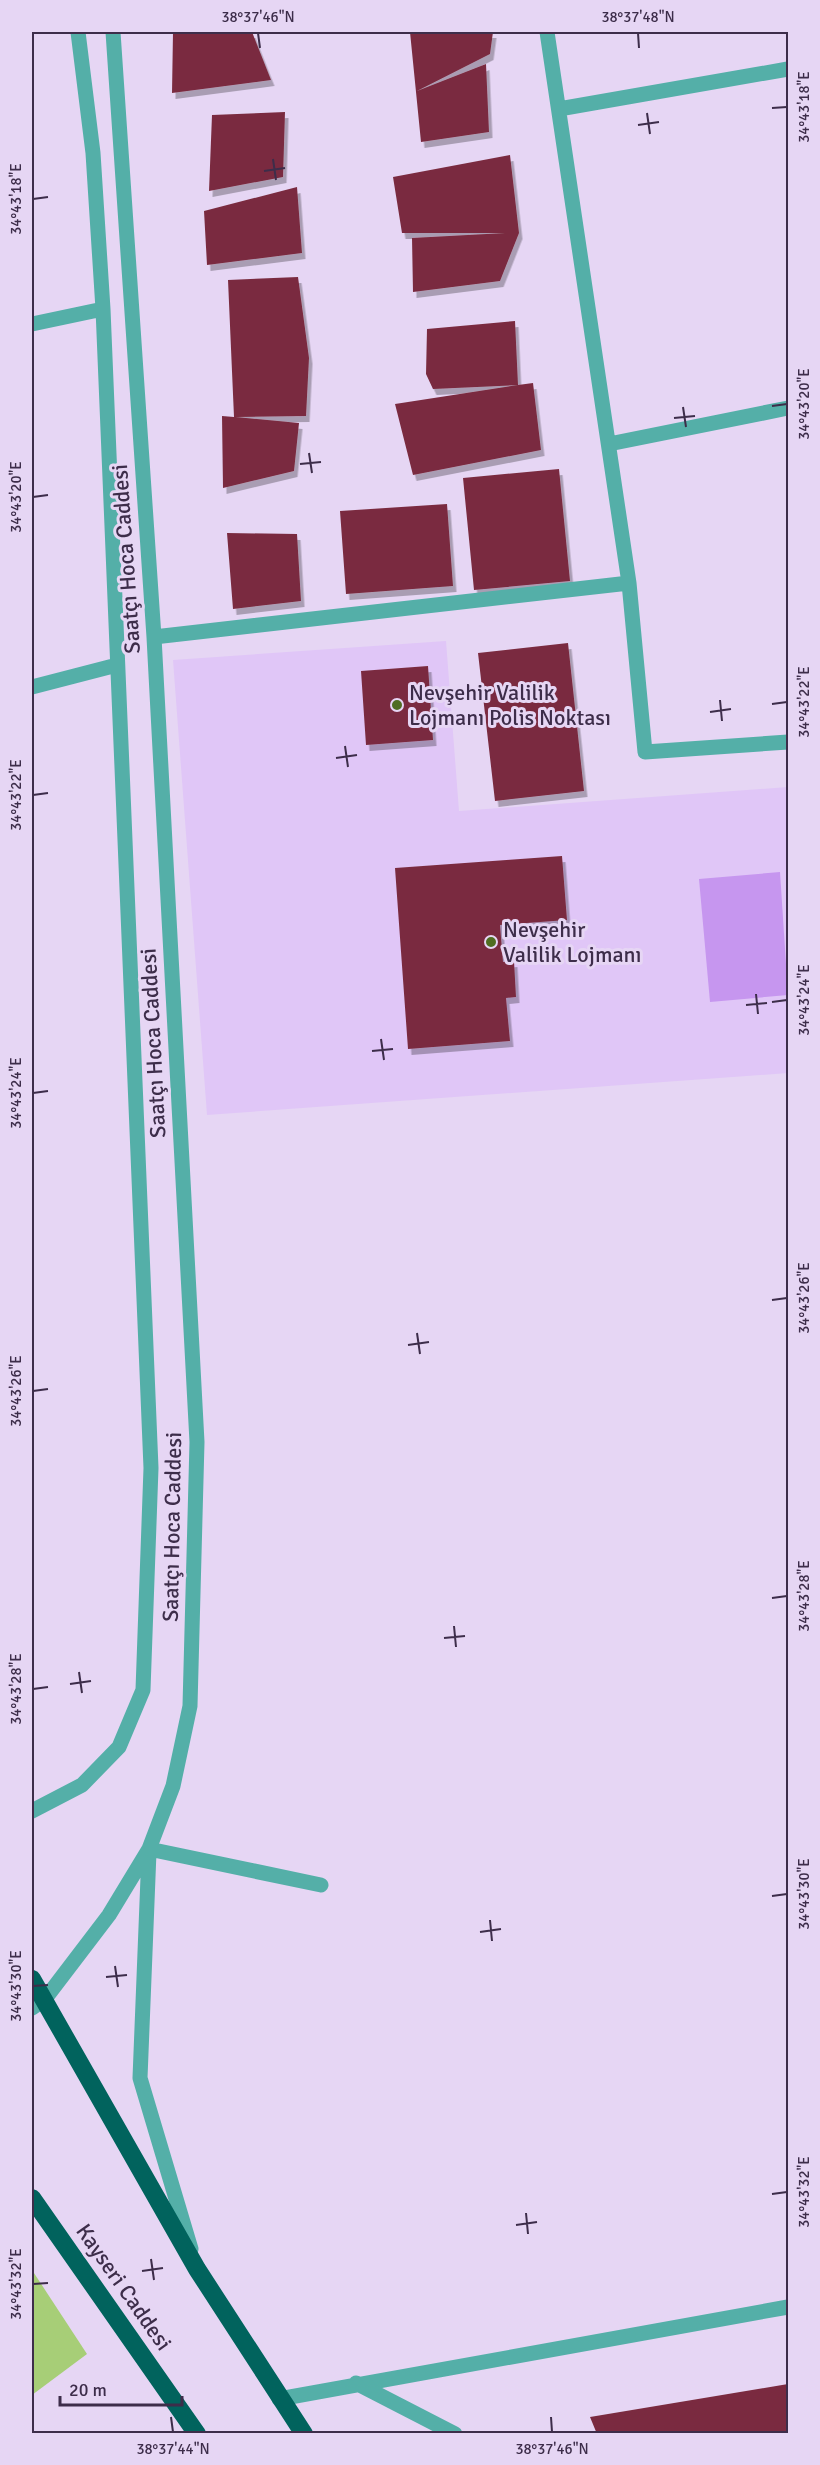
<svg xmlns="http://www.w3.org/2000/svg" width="820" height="2465" viewBox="0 0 820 2465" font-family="Signika,sans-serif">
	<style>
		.built { fill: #e0c6f7 }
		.green { fill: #a7ce77 }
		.water { fill: #c696ef }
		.building { fill: #7a2c3f; filter: url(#shadow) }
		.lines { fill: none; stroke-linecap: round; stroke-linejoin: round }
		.minor { stroke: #54afa8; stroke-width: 15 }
		.highway { stroke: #01635d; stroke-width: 18 }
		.ticks { fill: none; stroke: #3d2d4a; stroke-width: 2 }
		.poi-dot { fill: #4f6d22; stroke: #e6d6f4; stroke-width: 2 }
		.labels { text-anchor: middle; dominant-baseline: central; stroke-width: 6; stroke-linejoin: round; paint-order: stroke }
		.street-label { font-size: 22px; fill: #3d2d4a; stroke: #e6d6f4 }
		.poi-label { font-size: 22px; fill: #3d2d4a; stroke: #e6d6f4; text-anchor: start }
		.neatline { fill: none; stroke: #3d2d4a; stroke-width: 2 }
		.ticks-label { font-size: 15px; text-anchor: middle; fill: #3d2d4a }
	</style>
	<defs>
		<filter id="shadow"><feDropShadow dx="3.5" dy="6" stdDeviation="0" flood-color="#0004"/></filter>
	</defs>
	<rect width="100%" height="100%" fill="#e6d6f4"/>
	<path class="built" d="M446,641L459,811L788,787V1073L207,1115L173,660Z"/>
	<path class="green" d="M32,2270L87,2354L32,2395Z"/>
	<path class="water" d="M780,872L788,995L710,1002L699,879Z"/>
	<path class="building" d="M173,32H252L271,80L172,93Z
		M410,32H493L490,54L417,91L486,64L489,132L421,142Z
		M285,112L283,177L209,191L212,115Z
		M510,155L519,233L500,281L413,292L412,238L505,233H402L393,177Z
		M297,187L302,253L207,265L204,211Z
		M298,277L309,358L306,416L236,417L299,423L294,471L223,488L222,416L234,417L228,280Z
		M515,321L518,385L533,383L541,450L413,475L395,404L518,385L433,389L426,374L427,329Z
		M559,469L570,581L474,590L463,478Z
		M447,504L453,586L346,594L340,511Z
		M227,533L297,534L301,601L233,609Z
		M568,643L584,791L495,801L478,653Z
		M428,666L433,740L366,745L361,671Z
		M562,856L567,920L500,925L503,962L514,961L516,997L506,998L510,1041L408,1049L395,868Z
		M788,2384V2434H597L590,2417Z"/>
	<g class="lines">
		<path class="minor" d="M547,32L629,583L645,752L788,742
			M559,109L788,69
			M32,324L103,309
			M609,444L788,408
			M154,637L629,583
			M32,687L117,665
			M32,1811L82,1785L119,1747L143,1690L151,1468L103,309L93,153L78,32
			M149,1849L321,1885
			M149,1852L140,2078L191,2249
			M32,2008L45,1999L109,1915L149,1849L173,1786L190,1706L197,1442L154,637L113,32
			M356,2383L455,2434
			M279,2399L788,2307"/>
		<path class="highway" d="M32,1979L197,2269L304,2434
			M32,2198L197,2434"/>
	</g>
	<path class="ticks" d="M258,33L260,48M638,33L639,48M772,108L787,107M647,113L650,134M638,125L659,122M273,159L276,180M264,171L285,168M33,199L48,197M772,406L787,404M683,407L686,427M674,418L695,416M309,453L312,473M300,464L321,462M33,497L48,495M720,700L722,721M772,704L787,702M710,712L731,709M345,746L348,767M336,758L357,755M33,795L48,793M756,994L758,1014M772,1002L787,1000M746,1005L767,1003M381,1039L384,1060M372,1051L393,1049M33,1093L48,1091M772,1300L787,1298M417,1333L420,1354M408,1345L429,1342M33,1391L48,1389M772,1598L787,1596M454,1626L456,1647M444,1638L465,1636M79,1672L82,1693M70,1684L91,1681M33,1689L48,1687M772,1896L787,1894M490,1920L492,1941M480,1932L501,1929M115,1966L118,1987M106,1977L127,1975M33,1986L48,1985M772,2194L787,2192M526,2213L528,2234M516,2225L537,2222M151,2259L154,2280M142,2271L163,2268M33,2284L48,2283M171,2417L173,2432M551,2417L552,2432"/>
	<g class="poi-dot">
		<circle cx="397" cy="705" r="6"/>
		<circle cx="491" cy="942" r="6"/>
	</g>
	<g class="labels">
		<g class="street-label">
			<text transform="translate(126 559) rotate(-94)">Saatçı Hoca Caddesi</text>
			<text transform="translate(153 1043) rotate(-93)">Saatçı Hoca Caddesi</text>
			<text transform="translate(172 1527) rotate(-89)">Saatçı Hoca Caddesi</text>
			<text transform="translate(124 2287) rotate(55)">Kayseri Caddesi</text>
		</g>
		<g class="poi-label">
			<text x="409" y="692">Nevşehir Valilik<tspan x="409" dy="25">Lojmanı Polis Noktası</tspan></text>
			<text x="503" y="929">Nevşehir<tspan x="503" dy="25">Valilik Lojmanı</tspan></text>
		</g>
	</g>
	<rect width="820" height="2465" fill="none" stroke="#e6d6f4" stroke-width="66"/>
	<path d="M60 2396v9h122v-9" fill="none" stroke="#3d2d4a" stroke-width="3"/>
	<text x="69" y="2396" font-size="18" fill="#3d2d4a" stroke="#e6d6f4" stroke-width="4.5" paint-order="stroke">20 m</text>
	<rect x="33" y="33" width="754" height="2399" class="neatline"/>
	<g class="ticks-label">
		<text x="258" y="22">38°37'46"N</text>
		<text x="638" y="22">38°37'48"N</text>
		<text transform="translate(804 107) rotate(-90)" y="5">34°43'18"E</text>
		<text transform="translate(16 199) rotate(-90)" y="5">34°43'18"E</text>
		<text transform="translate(804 404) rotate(-90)" y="5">34°43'20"E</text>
		<text transform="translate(16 497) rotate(-90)" y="5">34°43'20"E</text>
		<text transform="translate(804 702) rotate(-90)" y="5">34°43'22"E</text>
		<text transform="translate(16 795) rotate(-90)" y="5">34°43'22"E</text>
		<text transform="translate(804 1000) rotate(-90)" y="5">34°43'24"E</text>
		<text transform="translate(16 1093) rotate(-90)" y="5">34°43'24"E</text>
		<text transform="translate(804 1298) rotate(-90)" y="5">34°43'26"E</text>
		<text transform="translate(16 1391) rotate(-90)" y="5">34°43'26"E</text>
		<text transform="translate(804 1596) rotate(-90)" y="5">34°43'28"E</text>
		<text transform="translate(16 1689) rotate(-90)" y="5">34°43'28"E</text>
		<text transform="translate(804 1894) rotate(-90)" y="5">34°43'30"E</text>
		<text transform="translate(16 1986) rotate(-90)" y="5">34°43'30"E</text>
		<text transform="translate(804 2192) rotate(-90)" y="5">34°43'32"E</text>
		<text transform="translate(16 2284) rotate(-90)" y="5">34°43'32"E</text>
		<text x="173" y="2454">38°37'44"N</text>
		<text x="552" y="2454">38°37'46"N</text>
	</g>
</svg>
